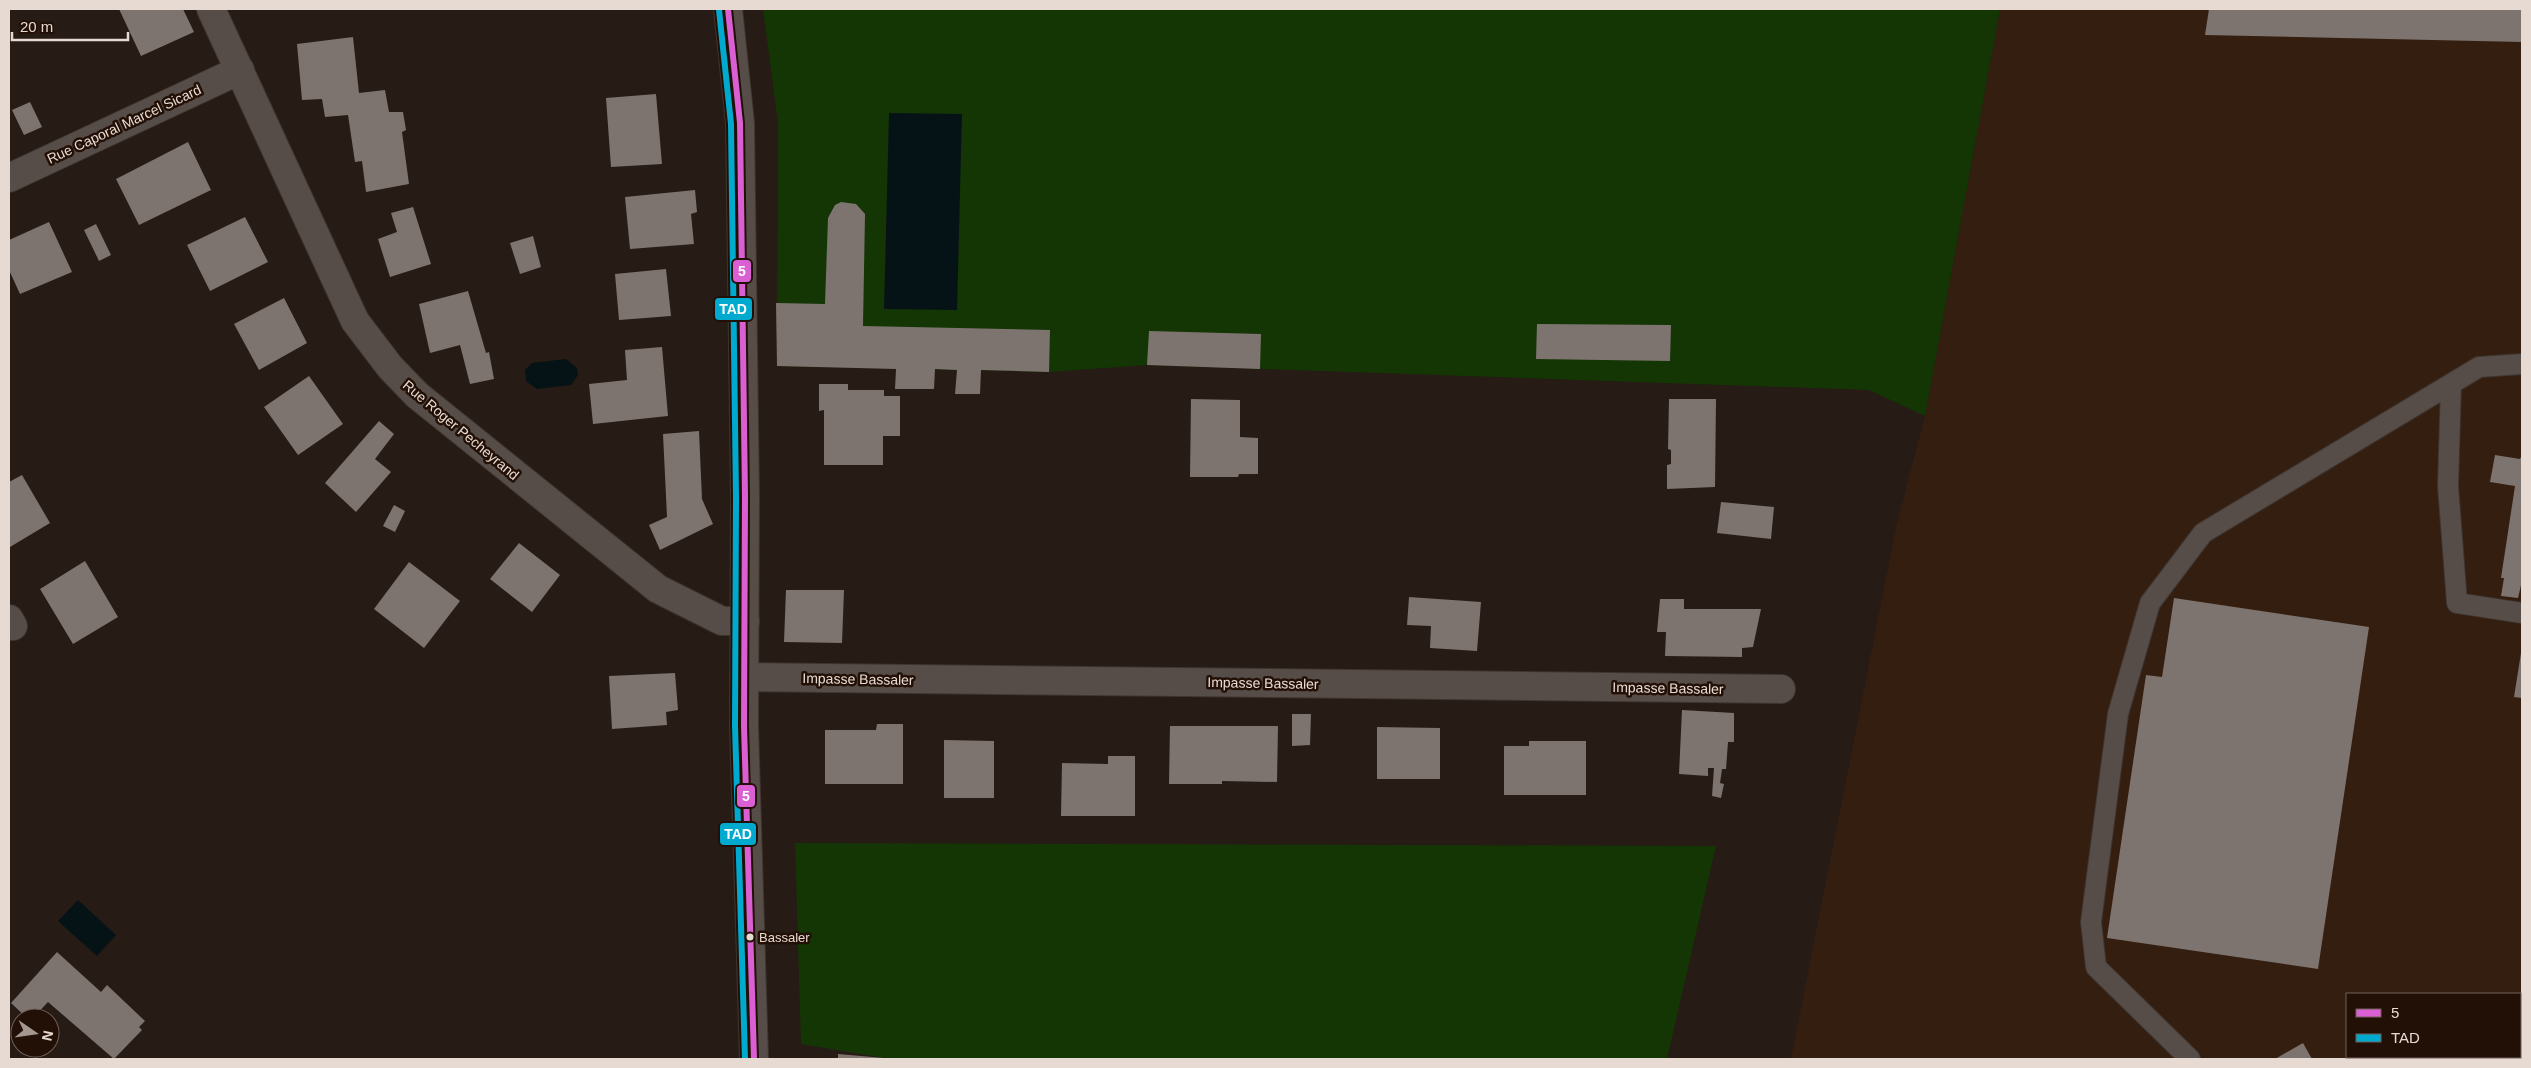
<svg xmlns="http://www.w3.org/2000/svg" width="2531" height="1068" viewBox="0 0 2531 1068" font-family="Arial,sans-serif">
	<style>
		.built { fill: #341e10; fill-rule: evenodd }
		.green { fill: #143605 }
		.water { fill: #061316 }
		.building { fill: #7e746f }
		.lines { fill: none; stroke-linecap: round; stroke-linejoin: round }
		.service-casing { stroke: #3e3530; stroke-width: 22 }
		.minor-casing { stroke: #3e3530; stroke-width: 30 }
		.secondary-casing { stroke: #3e3530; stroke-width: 30 }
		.service { stroke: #564d48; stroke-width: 20 }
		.minor { stroke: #564d48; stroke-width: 28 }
		.secondary { stroke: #564d48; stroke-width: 28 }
		.bus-1-casing { stroke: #221006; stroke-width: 10 }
		.bus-2-casing { stroke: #221006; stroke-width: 10 }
		.bus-1 { stroke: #d95fd2; stroke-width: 6 }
		.bus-2 { stroke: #00a9ce; stroke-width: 6 }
		.bus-dot { fill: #e7dad2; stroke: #221006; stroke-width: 2 }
		.labels { text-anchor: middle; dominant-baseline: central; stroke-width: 5; stroke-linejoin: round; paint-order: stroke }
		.bus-label { font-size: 13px; fill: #e7dad2; stroke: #221006; text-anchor: start }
		.street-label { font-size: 14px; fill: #e7dad2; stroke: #221006 }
		.line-badge { stroke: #221006; stroke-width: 2 }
		.badge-label { font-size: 14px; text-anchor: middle; font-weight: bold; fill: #fff }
	</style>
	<rect width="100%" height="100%" fill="#261b15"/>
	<path class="built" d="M2000,9H2522V1059H1791L1896,527L1925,416ZM2347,994H2520V1057H2347Z"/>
	<path class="green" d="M763,9H2000L1925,416L1869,390L1147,365L1049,372L777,366L778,123Z
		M795,843L1716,846L1667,1059H891L801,1044Z"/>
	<path class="water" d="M889,113L962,114L957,310L884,309Z
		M566,359L577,368L578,375L571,385L537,389L526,381L525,370L532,363Z
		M78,900L116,935L97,956L58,921Z"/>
	<path class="building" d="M119,9H183L194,32L141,56Z
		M2209,9H2522V42L2205,35Z
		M353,37L359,93L385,90L389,112H403L406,130L402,132L409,184L366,192L362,161L355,162L348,115L325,117L322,99L302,100L297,44Z
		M656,94L662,164L611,167L606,98Z
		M30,102L42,127L24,135L12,110Z
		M188,142L211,190L139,225L116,179Z
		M695,190L697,212L691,214L694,244L630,249L625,197Z
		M841,202L856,204L865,214L863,326L1050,330L1049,372L981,370L980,394H955L957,370L935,369L934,389H895L896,369L777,366L776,303L825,304L828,218L835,205Z
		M413,207L431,264L390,277L378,239L397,232L391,213Z
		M245,217L268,262L210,291L187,245Z
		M49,222L72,272L20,294L9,270V240Z
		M96,224L111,255L99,261L84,230Z
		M533,236L541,267L520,274L510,243Z
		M666,269L671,316L619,320L615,274Z
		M468,291L486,353L489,352L494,379L470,384L460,345L430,353L419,304Z
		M284,298L307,343L259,370L234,324Z
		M1537,324L1671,325L1670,361L1536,359Z
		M1149,331L1261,334L1260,369L1147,365Z
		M662,347L668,416L593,424L589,384L627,380L625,350Z
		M309,376L343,424L298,455L264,407Z
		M819,384H848V390H884V396H900V436H883V465H824V410L819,411Z
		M1191,399L1240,400V437L1258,438V474H1239L1238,477H1190Z
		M1669,399H1716L1715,487L1667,489V465L1671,464V450L1668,449Z
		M379,421L394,434L375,459L391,472L356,512L325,483Z
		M699,431L702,499L713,524L660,550L649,525L667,517L663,434Z
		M2495,455L2520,459L2522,455V581L2518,598L2501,596L2504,578H2501L2515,486L2490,482Z
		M22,475L50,523L10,547L9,482Z
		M1721,502L1774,507L1771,539L1717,533Z
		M394,505L405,511L395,532L383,526Z
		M519,543L560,575L532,612L490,579Z
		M85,561L118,617L73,644L40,589Z
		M409,562L460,601L424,648L374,609Z
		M786,590H844L842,643L784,642Z
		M1409,597L1481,602L1477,651L1430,648L1431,626L1407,625Z
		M2174,598L2369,627L2318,969L2107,938L2146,675L2162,677Z
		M1660,599H1684V609H1761L1753,647L1742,648V657L1665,656L1666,632H1657Z
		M2521,653H2522V698L2514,697Z
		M675,673L678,710L666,712L667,725L612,729L609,676Z
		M1682,710L1734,713V742H1728L1726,769H1722L1720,783L1724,784L1721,798L1712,796L1714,768H1708V776L1679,774Z
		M1292,714H1311L1310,745L1292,746Z
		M877,724H903V784H825V730H876Z
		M1170,726H1278L1277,782L1222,781V784H1169Z
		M1377,727L1440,728V779H1377Z
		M944,740L994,741V798H944Z
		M1529,741H1586V795H1504V746H1529Z
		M1108,756H1135V816H1061L1062,763L1108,764Z
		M57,952L101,992L107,985L145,1021L139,1027L142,1030L114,1059L48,1002L33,1018H27L11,1003Z
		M2303,1043L2312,1059H2275Z
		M838,1054L884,1058V1059H838Z"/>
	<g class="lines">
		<g class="service-casing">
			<path id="service" d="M2451,384L2448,486L2457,603L2522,613
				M2190,1059L2096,967L2091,922L2118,714L2150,603L2203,533L2479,367L2522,364"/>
		</g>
		<g class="minor-casing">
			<path id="minor" d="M211,9L355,321L390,367L417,395L658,589L722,621H745
				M9,178L240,70
				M9,619L13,626
				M744,677L1781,689"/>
		</g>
		<g class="secondary-casing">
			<path id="secondary" d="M728,9L740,123L745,497L744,726L754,1059"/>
		</g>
		<use href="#service" class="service"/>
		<use href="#minor" class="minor"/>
		<use href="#secondary" class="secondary"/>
		<g class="bus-1-casing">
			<path id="bus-1" d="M728,9L740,123L745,497L744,726L754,1059"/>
		</g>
		<g class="bus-2-casing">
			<path id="bus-2" d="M719,10L731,124L736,497L735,726L745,1059"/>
		</g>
		<use href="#bus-1" class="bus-1"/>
		<use href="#bus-2" class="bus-2"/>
	</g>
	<circle class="bus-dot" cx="750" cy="937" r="4.5"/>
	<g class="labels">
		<g class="bus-label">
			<text x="759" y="937">Bassaler</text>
		</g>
		<g class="street-label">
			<text transform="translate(124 124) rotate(-25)">Rue Caporal Marcel Sicard</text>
			<text transform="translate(461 430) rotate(40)">Rue Roger Pecheyrand</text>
			<text transform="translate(858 679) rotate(1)">Impasse Bassaler</text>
			<text transform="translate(1263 683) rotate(1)">Impasse Bassaler</text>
			<text transform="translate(1668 688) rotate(1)">Impasse Bassaler</text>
		</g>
	</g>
	<g class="line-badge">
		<rect x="732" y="259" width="20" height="24" rx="5" fill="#d95fd2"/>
		<rect x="714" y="297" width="39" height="24" rx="5" fill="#00a9ce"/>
		<rect x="736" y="784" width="20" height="24" rx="5" fill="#d95fd2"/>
		<rect x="719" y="822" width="38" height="24" rx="5" fill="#00a9ce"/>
	</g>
	<g class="badge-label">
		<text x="742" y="276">5</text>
		<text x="733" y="314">TAD</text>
		<text x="746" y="801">5</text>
		<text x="738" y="839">TAD</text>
	</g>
	<rect width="2531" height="1068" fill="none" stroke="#e7dad2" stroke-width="20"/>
	<rect x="2346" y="993" width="175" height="65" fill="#221006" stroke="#716158"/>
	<rect x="2356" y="1009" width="25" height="8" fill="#d95fd2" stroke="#716158"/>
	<text x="2391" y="1018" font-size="15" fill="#e7dad2">5</text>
	<rect x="2356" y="1034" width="25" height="8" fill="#00a9ce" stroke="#716158"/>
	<text x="2391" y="1043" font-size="15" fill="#e7dad2">TAD</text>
	<g transform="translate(35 1033) rotate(103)"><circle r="24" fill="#221006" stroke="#716158"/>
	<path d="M0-4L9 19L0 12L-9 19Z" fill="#a39790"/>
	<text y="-8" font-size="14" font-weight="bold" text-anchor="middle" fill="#e7dad2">N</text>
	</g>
	<path d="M12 32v8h116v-8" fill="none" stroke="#e7dad2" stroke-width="2.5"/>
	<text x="20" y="32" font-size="15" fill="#e7dad2" stroke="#221006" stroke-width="4" paint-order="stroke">20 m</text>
</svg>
